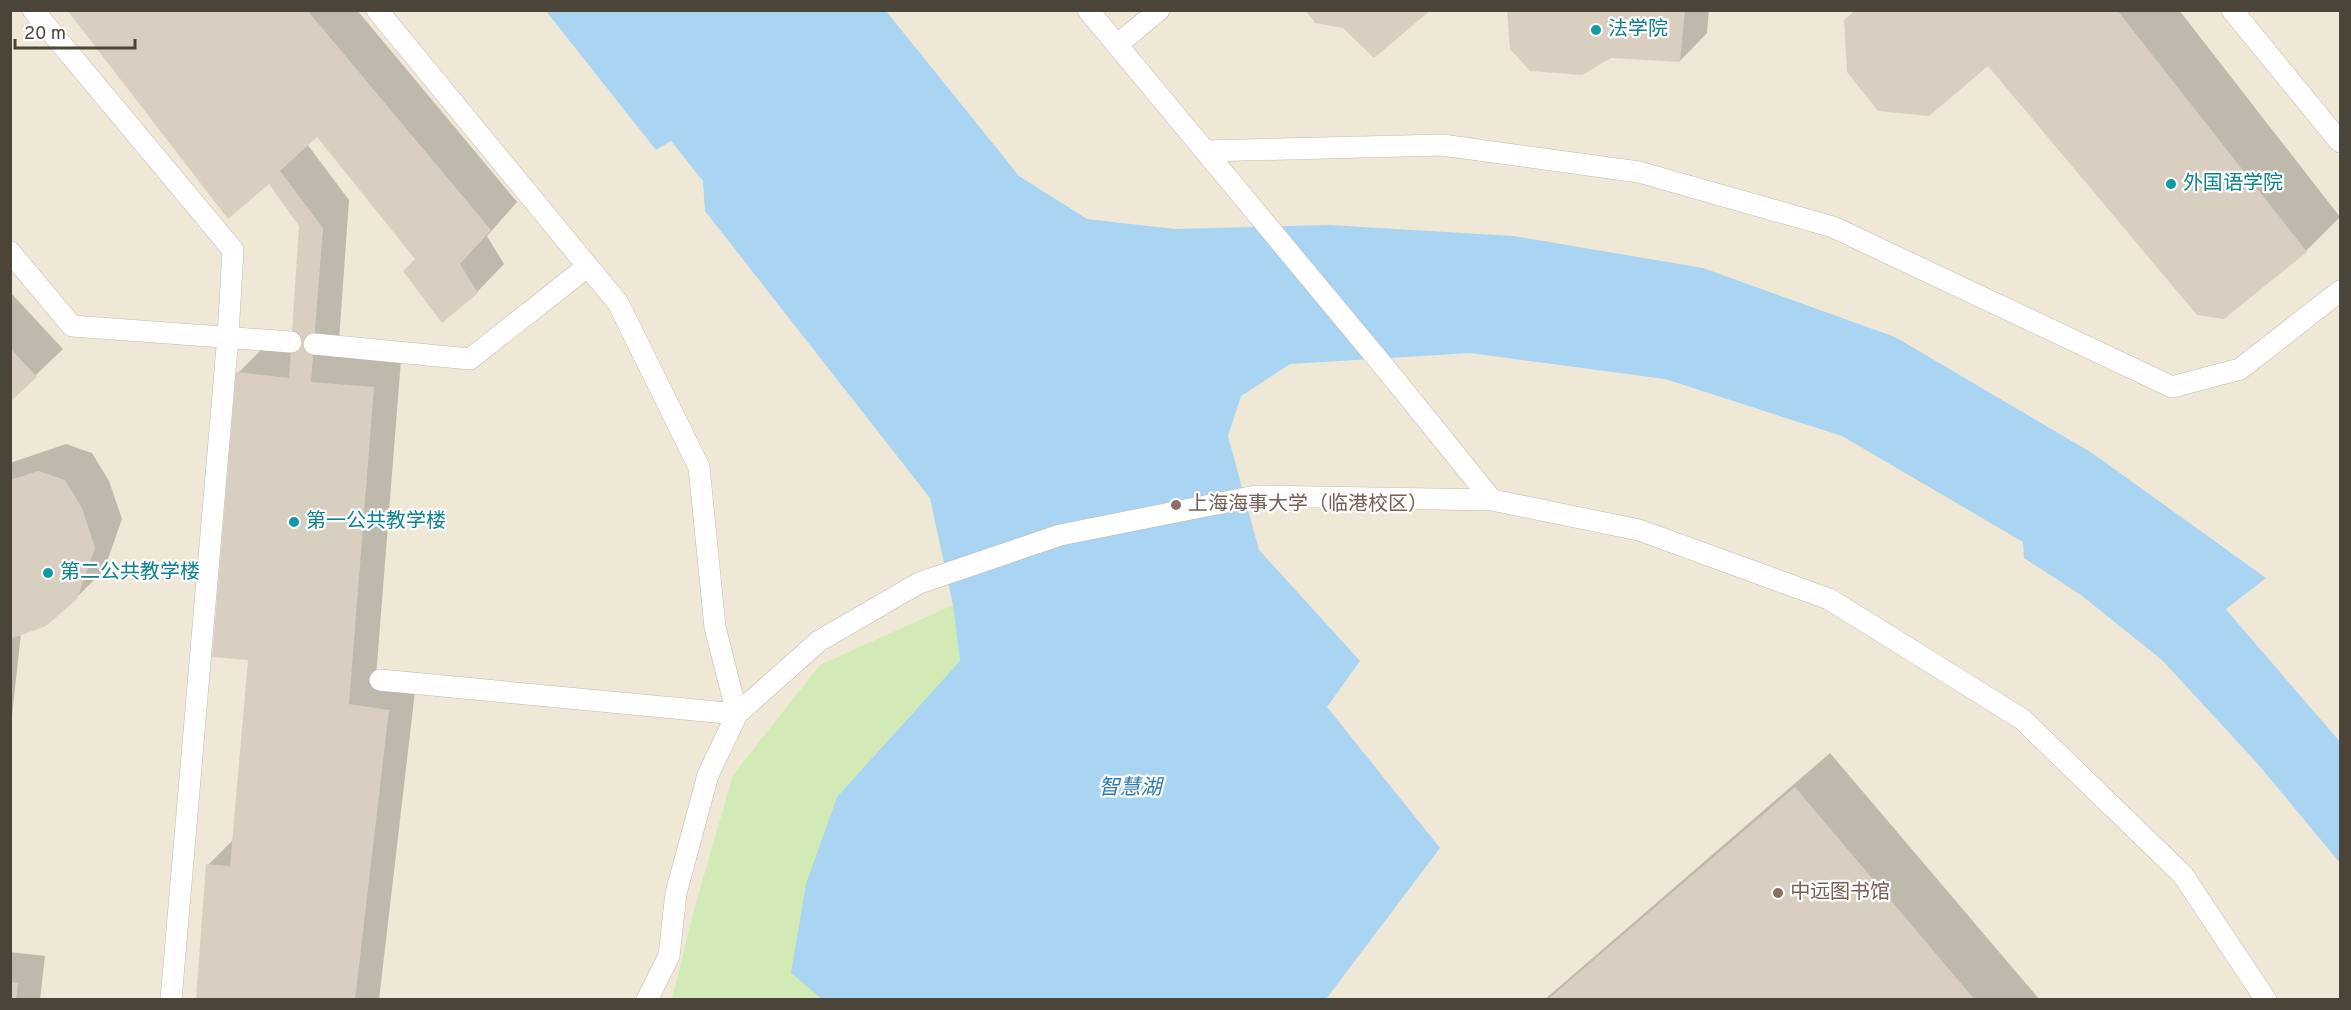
<svg xmlns="http://www.w3.org/2000/svg" width="2351" height="1010" viewBox="0 0 2351 1010" font-family="Overpass,'Noto Sans SC',sans-serif">
	<style>
		.education { fill: #efe8d6 }
		.green { fill: #d2eab5 }
		.water { fill: #a9d4f2 }
		.shadow { fill: #0003 }
		.lines { fill: none; stroke-linecap: round; stroke-linejoin: round }
		.canal { stroke: #a9d4f2; stroke-width: 42 }
		.building { fill: #d8cfc1 }
		.service-casing { stroke: #c2bbae; stroke-width: 22 }
		.service { stroke: #fff; stroke-width: 21 }
		.culture-dot { fill: #0f9aa8; stroke: #fff; stroke-width: 2 }
		.education-dot { fill: #8d6e63; stroke: #fff; stroke-width: 2 }
		.labels { text-anchor: middle; dominant-baseline: central; stroke-width: 4.5; stroke-linejoin: round; paint-order: stroke }
		.culture-label { font-size: 20px; fill: #0d838f; stroke: #fff; text-anchor: start }
		.education-label { font-size: 20px; fill: #785e54; stroke: #fff; text-anchor: start }
		.water-label { font-size: 21px; font-style: italic; fill: #2e7ab2; stroke: #fff }
	</style>
	<rect width="100%" height="100%" fill="#f6f3ec"/>
	<path class="education" d="M11,11H2340V999H11Z"/>
	<path class="green" d="M953,605L960,661L837,797L791,973L822,999L672,1000L694,910L733,775L820,665Z"/>
	<path class="water" d="M546,11H886L1019,176L1087,219L1175,229L1329,225L1513,236L1703,268L1895,337L2092,453L2266,578L2209,622L2340,774V863L2257,763L2162,660L2081,595L2024,558L2023,542L1842,436L1665,379L1470,353L1290,364L1241,396L1228,436L1259,550L1360,661L1327,707L1440,848L1326,999H822L791,973L806,884L837,797L960,661L953,605L930,498L705,211L703,181L671,141L656,150Z"/>
	<path class="shadow" d="M69,10H357L517,202L487,236L504,264L477,292L417,259L317,135L307,144L349,200L338,355L401,360L376,677L416,683L379,1000H198L208,865L234,839L249,659L238,373L265,346L292,349L301,225L270,182Z
		M1508,10H1709L1707,33L1680,61Z
		M1856,10H2179L2340,217L2306,251L1988,64Z
		M10,292L63,349L10,400Z
		M66,444L92,453L109,481L122,519L104,570L76,598L21,633L10,734V463Z
		M1830,753L2040,1000H1544Z
		M10,952L45,956L40,1000H10Z"/>
	<g class="lines">
		<path class="canal" d="M2209,622L2340,774"/>
	</g>
	<path class="building" d="M67,10H307L491,230L460,264L478,293L442,323L403,271L415,259L317,137L280,171L323,228L311,382L374,387L349,704L389,710L355,1000H196L206,864L230,866L248,660L212,657L236,372L289,378L299,226L269,184L228,219Z
		M1305,10H1431L1374,58L1343,28L1315,23Z
		M1507,10H1685L1680,62L1611,58L1582,75L1530,71L1510,49Z
		M1856,10H2117L2307,252L2224,319L2197,315L1988,66L1929,116L1878,111L1847,72L1844,20Z
		M10,348L37,377L10,402Z
		M38,471L65,480L82,508L95,548L77,599L46,626L13,638H10V480Z
		M1795,787L1975,1000H1547Z
		M10,982L18,983L16,1000H10Z"/>
	<g class="lines">
		<g class="service-casing">
			<path id="service" d="M33,10L233,250L228,336L171,1000
				M377,10L618,303L699,467L715,627L737,714L380,680
				M1088,10L1391,375L1492,500
				M2232,10L2340,142
				M1117,45L1159,10
				M1206,151L1442,145L1639,172L1833,227L2172,387L2240,369L2340,291
				M10,252L72,326L291,342
				M314,344L470,359L588,266
				M647,1000L669,956L676,893L708,775L737,714L819,641L919,583L1060,535L1256,496L1492,500L1639,530L1829,599L2022,719L2183,875L2266,1000"/>
		</g>
		<use href="#service" class="service"/>
	</g>
	<g class="culture-dot">
		<circle cx="1596" cy="30" r="6"/>
		<circle cx="2171" cy="184" r="6"/>
		<circle cx="294" cy="522" r="6"/>
		<circle cx="48" cy="573" r="6"/>
	</g>
	<g class="education-dot">
		<circle cx="1176" cy="505" r="6"/>
		<circle cx="1778" cy="893" r="6"/>
	</g>
	<g class="labels">
		<g class="culture-label">
			<text x="1608" y="30">法学院</text>
			<text x="2183" y="184">外国语学院</text>
			<text x="306" y="522">第一公共教学楼</text>
			<text x="60" y="573">第二公共教学楼</text>
		</g>
		<g class="education-label">
			<text x="1188" y="505">上海海事大学（临港校区）</text>
			<text x="1790" y="893">中远图书馆</text>
		</g>
		<g class="water-label">
			<text x="1130" y="788">智慧湖</text>
		</g>
	</g>
	<rect width="2351" height="1010" fill="none" stroke="#4b4439" stroke-width="24"/>
	<path d="M15 39v9h120v-9" fill="none" stroke="#4b4439" stroke-width="3"/>
	<text x="24" y="39" font-size="18" fill="#4b4439" stroke="#ffffff" stroke-width="4.5" paint-order="stroke">20 m</text>
</svg>
